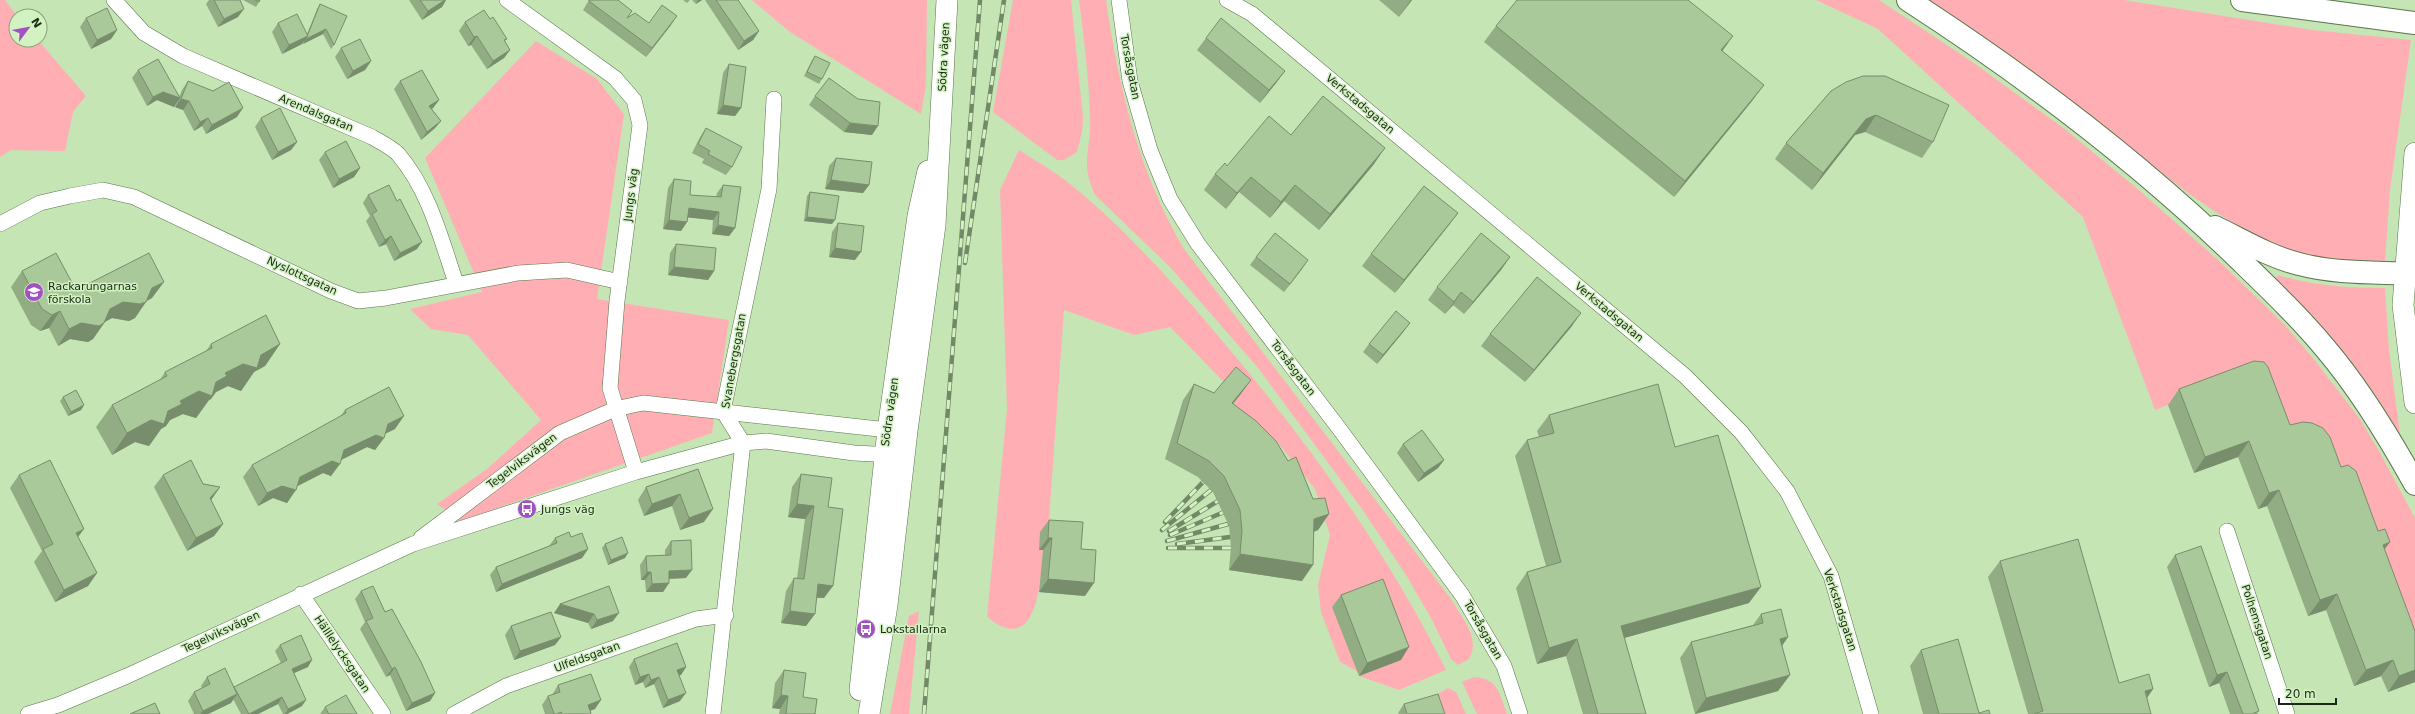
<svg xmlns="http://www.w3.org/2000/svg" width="2415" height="714" viewBox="0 0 2415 714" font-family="'DejaVu Sans',sans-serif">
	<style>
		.green { fill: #ffafb4 }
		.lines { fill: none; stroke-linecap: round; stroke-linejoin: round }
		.minor-casing { stroke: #5a764b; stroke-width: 16 }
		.secondary-casing { stroke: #5a764b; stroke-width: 22 }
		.motorway-casing { stroke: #5a764b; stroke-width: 24 }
		.minor { stroke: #fff; stroke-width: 15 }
		.secondary { stroke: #fff; stroke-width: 21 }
		.motorway { stroke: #fff; stroke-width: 22 }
		.rail-casing { stroke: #728867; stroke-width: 4.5 }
		.rail { stroke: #d2f2c2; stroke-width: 3; stroke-dasharray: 9; stroke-linecap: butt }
		.wall { fill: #92ad84 }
		.shaded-wall { fill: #778d6c }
		.building { fill: #aac99a; stroke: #778d6c }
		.labels { text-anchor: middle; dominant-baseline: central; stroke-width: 3; stroke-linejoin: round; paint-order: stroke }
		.street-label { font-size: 11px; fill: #1c2816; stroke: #d2f2c2 }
		.poi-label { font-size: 11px; fill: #1c2816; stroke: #d2f2c2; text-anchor: start }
	</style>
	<rect width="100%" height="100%" fill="#c5e5b5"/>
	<path class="green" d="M0,0H5L17,16L16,40H38L86,96L73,112L65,151L11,150L0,157Z
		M752,0H927L926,85L921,114L790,32Z
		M1013,0H1071L1083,117L1082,131L1077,152L1064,160H1057L993,112Z
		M1079,0H1106C1119,89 1138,170 1184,249L1451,599C1462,618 1481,638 1469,659L1458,665L1451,659L1431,618L1406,575L1362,509L1259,369L1170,267L1095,195C1079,160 1092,150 1090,117C1089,78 1084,39 1079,0Z
		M1816,0H1879L1971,61L2066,130L2140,191L2218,260L2284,324L2312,357L2360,419L2380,453L2415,518V677L2378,558L2168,405L2155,410L2083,217L1878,29Z
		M1928,0H2124L2312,30L2411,40L2390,190L2385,261C2362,260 2339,262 2316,257C2245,242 2186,191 2129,148C2063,98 1998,46 1928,0Z
		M536,41L597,79L624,114L597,299L729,320L712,433L460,521L437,504L487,469L541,420L468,335L431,329L410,309L482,292L425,158Z
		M1019,150C1036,161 1054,171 1070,184C1123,226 1176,286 1220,338C1307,441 1386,549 1446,670L1399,690L1359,676L1401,659L1357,671L1340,662L1321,612L1318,585L1330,535L1315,489L1275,439L1232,405L1225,383L1170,327L1134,335L1064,310L1048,533L1039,550H1043C1041,572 1040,641 1003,627C997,625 992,620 987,617L1007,409L1000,190Z
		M2278,275C2314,286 2348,288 2385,288L2389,350L2400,434L2372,390L2339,349L2275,279Z
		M919,611L909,714H890L909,616Z
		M1474,677C1499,679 1499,693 1507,714H1477L1462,682Z
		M1448,688L1456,692L1466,714H1441L1434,696Z"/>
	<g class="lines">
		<g class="minor-casing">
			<path id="minor" d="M114,0L144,33L183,56L372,137C380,142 391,147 398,154C429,190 441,239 456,283
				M507,0L615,78L634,100L640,125L617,301L610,388L636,472
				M1119,0L1130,81L1150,150L1170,199L1198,244L1338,427L1462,595L1504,666L1520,714
				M1227,0L1252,14L1685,376L1741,432L1787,491L1831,576L1871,714
				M0,224L40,203L70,196L103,190L134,197L331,291L358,301L386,298L518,273L567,270L620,282
				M2227,531L2287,714
				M421,538L560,433L615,409L643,403L897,431
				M301,594L383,714
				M28,714L58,705L127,676L413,544L636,472L743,443L766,441L854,453L894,455
				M454,714L506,686L696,619L726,615
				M713,714L743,443L723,411L769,189L774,99"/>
		</g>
		<g class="secondary-casing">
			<path id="secondary" d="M2415,153L2403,305L2415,403
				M860,690L888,430L918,216L928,171
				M869,714L887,605L907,431L935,225L947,0"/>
		</g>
		<g class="motorway-casing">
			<path id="motorway" d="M1908,0C2027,77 2142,164 2243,263C2272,291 2300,318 2325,348C2360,389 2389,437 2415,484
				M2242,0L2415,23
				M2215,227C2242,240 2270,257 2299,264C2336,274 2376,272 2415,274"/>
		</g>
		<use href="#minor" class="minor"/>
		<use href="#secondary" class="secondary"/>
		<use href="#motorway" class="motorway"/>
		<g class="rail-casing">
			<path id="rail" d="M965,263L1004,0
				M1165,522L1203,482
				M1162,530L1211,490
				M1169,531L1218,501
				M1170,535L1224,512
				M1167,541L1228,524
				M1177,544L1230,537
				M1168,548H1231
				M924,714L980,0"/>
		</g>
		<use href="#rail" class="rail"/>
	</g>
	<path class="wall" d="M209,0H240L238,17L218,27L206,4Z
		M243,0H260L256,7Z
		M409,0H446L442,7L422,20Z
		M589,0L628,18L649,23L671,25L646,57L583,10Z
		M683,0H690L687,3Z
		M692,0H702L696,4Z
		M705,0H738L759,31L753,40L738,50Z
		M1379,0H1412L1399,17Z
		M320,4L334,45L331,49L323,34L303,44L304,41L302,44L282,54L272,32L278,23L307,34L317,9Z
		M86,18L117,30L111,39L91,49L80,27Z
		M490,19L507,39L505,41L510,50L504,58L487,69L471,45L468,46L459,31L465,22Z
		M1496,26L1722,51L1764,85L1752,101L1674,197L1484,42Z
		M1206,38L1285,71L1276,83L1260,103L1197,50Z
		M341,48L371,61L365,70L347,79L335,57Z
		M815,56L822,79L819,84L804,76L812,60Z
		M729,64L741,108L735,116L717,114L723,73Z
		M138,70L179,97L182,90L188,81L237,117L206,134L202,126L194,131L183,110L175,107L178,100L174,107L157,100L147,106L132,78Z
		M400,81L439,100L433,108L432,109L441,121L435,128L421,140L394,89Z
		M1831,91L1933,142L1922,158L1865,132L1855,135L1812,190L1775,159L1786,143Z
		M815,96L872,135L844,132L809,105Z
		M261,118L297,142L291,150L272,160L255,127Z
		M706,128L732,167L726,175L702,163L704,159L692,153L700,137Z
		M1291,135L1374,164L1319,230L1284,201L1270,218L1239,192L1226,209L1204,190L1215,174L1227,166Z
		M325,152L360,168L354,177L333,188L319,160Z
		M836,158L869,185L863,193L825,189L829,166Z
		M674,179L690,195L716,197L717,193L723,185L735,228L729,236L712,234L713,220L688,217L687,222L681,231L663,229L668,188Z
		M810,192L832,224L804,221L807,196Z
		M368,195L417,249L394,261L386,244L379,247L366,221L370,216L363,203Z
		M1458,213L1449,225L1395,293L1362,266L1371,254Z
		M838,223L855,260L829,257L832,232Z
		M676,244L714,271L708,280L668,275L670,253Z
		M1256,257L1302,269L1284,292L1250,265Z
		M1510,257L1501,270L1464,314L1453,305L1445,314L1428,300L1437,287Z
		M22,271L76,290L152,298L146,301L135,318L129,321L112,318L105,322L93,339L88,342L70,339L58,346L49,328L40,331L31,325L11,287Z
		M1572,326L1525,382L1481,346L1490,334Z
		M1404,331L1377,364L1363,352L1369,344Z
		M211,344H280L265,366L254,372L241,391L228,386L216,392L211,399L209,400L196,418L183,414L170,420L166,426L161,429L149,446L135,442L112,455L96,427L112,405L160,380L165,372L206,351Z
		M1251,380L1240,395L1233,404L1313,499L1329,514L1318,530L1314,532L1302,581L1229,570L1231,547L1229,526L1213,492L1198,477L1165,459L1183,400L1194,384L1214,393Z
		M2179,389L2290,425L2341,467L2384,549L2415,682L2388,692L2381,676L2354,686L2326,610L2308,616L2267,506L2258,509L2238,457L2194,473L2168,405Z
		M63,397L84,405L81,410L68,416L60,401Z
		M345,410L395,429L385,434L384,438L375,450L367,447L341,460L331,476L323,473L297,486L287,503L273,498L258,506L243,477L252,465L340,417Z
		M1549,415L1675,447L1749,603L1624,638L1646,714H1583L1566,656L1537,664L1516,588L1527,572L1546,566L1515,456L1527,440L1539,437L1537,431Z
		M1403,444L1444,460L1438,468L1418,482L1397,453Z
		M698,469L704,522L680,530L672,506L644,516L638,500L646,487Z
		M801,474L828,507L824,598H817L806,626L781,623L786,591L794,578H797L805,519L788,517L792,487Z
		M19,475L78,537L97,573L88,586L55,602L34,562L42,551L10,488Z
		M163,475L220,487L211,500L223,524L214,536L187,551L154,487Z
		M1049,520L1081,549L1085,596L1039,592L1043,550H1039L1040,532Z
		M571,537L588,549L582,558L496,592L490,575L496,567L549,546L555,538Z
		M671,541L686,578L669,579V583L663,592H646L645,580H641L640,565L646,556L665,555V550Z
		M605,544L625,558L608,565L602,548Z
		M2175,555L2258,714H2230L2219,683L2209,687L2167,567Z
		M2000,561L2119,683L2153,689L2147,698L2151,714H2028L1988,577Z
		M609,586L613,621L591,629L588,623L554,613Z
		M361,591L385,612L435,693L430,701L406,711L390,675L386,677L360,629L365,622L355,599Z
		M1341,595L1401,660L1359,676L1332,607Z
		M1761,614L1788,637L1782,646L1790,675L1778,691L1695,714L1680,658L1691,642L1753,625Z
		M511,626L561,637L555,645L514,660L505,635Z
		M280,645L308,667L294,673L302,706L287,714H283L278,704L258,714H241L233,699L231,703L208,714H194L188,701L194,692L202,688L201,686L207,677L234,688V687L281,663L275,651Z
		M1921,650L1979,713L1990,714H1923L1910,666Z
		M634,659L686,667L681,675H679L680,701L663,708L654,684L645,688L643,682L635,685L629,667Z
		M784,670L803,697L815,714H779L780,709L772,708L775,683Z
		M558,685L595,709L590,711L591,714H545L542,705L548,696L552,695Z
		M1404,704L1445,714H1399L1398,713Z
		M325,707L357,714H320Z"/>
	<path class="shaded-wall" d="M445,0H446L442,7L422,20L428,11Z
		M698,0H702L696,4Z
		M1411,0H1412L1399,17L1410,1Z
		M244,9L238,17L218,27L224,19Z
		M677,16L671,25L646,57L652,48Z
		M326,29L323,34L303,44L306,39Z
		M117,30L111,39L91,49L97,40Z
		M759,31L753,40L738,50L744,41Z
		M308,36L302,44L282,54L289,45Z
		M477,36L471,45L468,46L474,37Z
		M1733,36L1721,53V50Z
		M510,50L504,58L487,69L493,61Z
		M371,61L365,70L347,79L353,71Z
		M1285,71L1276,83L1260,103L1269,90Z
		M1764,85L1752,101L1674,197L1685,181Z
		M163,92L180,98L174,107L157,100L147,106L153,97Z
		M181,99L189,101L183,110L175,107Z
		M439,100L433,108L423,113L429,106Z
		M723,105L741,108L735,116L717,114Z
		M243,108L237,117L206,134L212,125Z
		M1876,115L1865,132L1855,135L1812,190L1823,173L1866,119Z
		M208,118L202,126L194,131L200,122Z
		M441,121L435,128L421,140L427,132Z
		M850,123L878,126L872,135L844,132Z
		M297,142L291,150L272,160L278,152Z
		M1385,148L1374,164L1319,230L1330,214Z
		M360,168L354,177L333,188L339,179Z
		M1251,177L1239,192L1226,209L1237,193Z
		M831,180L869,185L863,193L825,189Z
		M1295,185L1284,201L1270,218L1281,202Z
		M689,208L719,212L713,220L683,217Z
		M1458,213L1449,225L1395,293L1404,280Z
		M807,217L835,220L832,224L804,221Z
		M669,220L687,222L681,231L663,229Z
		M718,225L735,228L729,236L712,234Z
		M391,236L386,244L379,247L385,240Z
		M422,242L417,249L394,261L400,253Z
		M835,248L861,252L855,260L829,257Z
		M1510,257L1501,270L1464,314L1473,302Z
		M1308,260L1302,269L1284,292Z
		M674,267L714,271L708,280L668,275Z
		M164,282L152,298L141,304L152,288Z
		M1461,292L1453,305L1445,314L1454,302Z
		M123,302H146L135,318L129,321L112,318L99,325L110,309Z
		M60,311L49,328L40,331L52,315Z
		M1581,313L1572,326L1525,382L1534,370Z
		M81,323H104L93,339L88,342L70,339L58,346L69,329Z
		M1410,323L1404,331L1377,364L1383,355Z
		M280,344L265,366L254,372L241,391L228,386L216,392L211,399L209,400L196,418L183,414L170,420L166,426L161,429L149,446L135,442L112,455L127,433L168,411L180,401L216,382L225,373Z
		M1251,380L1240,395L1220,419L1232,403Z
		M84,405L81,410L68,416L71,412Z
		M404,416L395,429L380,436L384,438L375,450L367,447L337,462L340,464L331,476L323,473L292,489L296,490L287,503L273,498L258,506L267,493L344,450L388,424Z
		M2249,441L2238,457L2194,473L2205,457Z
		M1444,460L1438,468L1418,482L1424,473Z
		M220,487L211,500L210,498Z
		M2279,490L2267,506L2258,509L2269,493Z
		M680,494L672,506L644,516L652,504Z
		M797,504L814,506L805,519L788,517Z
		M713,509L704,522L680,530L689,518Z
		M1329,514L1318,530L1303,535L1314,519Z
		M223,524L214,536L187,551L196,538Z
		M84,529L75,541L76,533Z
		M1048,538H1052L1043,550H1039Z
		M2390,542L2378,558L2383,545Z
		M588,549L582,558L496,592L502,584Z
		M628,553L625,558L608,565L611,560Z
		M1240,554L1313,565L1302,581L1229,570Z
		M692,570L686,578L663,579L669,571Z
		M647,572H651L645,580H641Z
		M97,573L88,586L55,602L64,590Z
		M1048,579L1094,583L1085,596L1039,592Z
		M669,583L663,592H646L652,584Z
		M818,584L833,586L824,598L810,597Z
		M1761,587L1749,603L1610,642L1621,626Z
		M2337,594L2326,610L2308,616L2320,600Z
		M560,604L594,614L588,623L554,613Z
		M790,611L815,614L806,626L781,623Z
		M619,613L613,621L591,629L597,620Z
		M561,637L555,645L514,660L520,651Z
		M1788,637L1777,653L1780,639Z
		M1577,639L1566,656L1537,664L1549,648Z
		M1409,647L1401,660L1359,676L1367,663Z
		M312,660L308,667L287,676L292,669Z
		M2393,660L2381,676L2354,686L2366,670Z
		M395,667L390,675L386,677L392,669Z
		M686,667L681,675L671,678L677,670Z
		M2415,670V682L2388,692L2399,676Z
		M2227,672L2219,683L2209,687L2217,675Z
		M649,674L643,682L635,685L640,677Z
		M1790,675L1778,691L1695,714L1706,698Z
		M659,677L654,684L645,688L651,680Z
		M2153,689L2142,705L2145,691Z
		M435,693L430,701L406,711L412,703Z
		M686,693L680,701L663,708L668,700Z
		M237,694L231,703L208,714H200L203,711Z
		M781,695L788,696L780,709L772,708Z
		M282,697L278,704L258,714H250Z
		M306,700L302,706L287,714H285L288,709Z
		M601,700L595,709L582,713L588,705Z"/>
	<path class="building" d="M214,0H240L244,9L224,19Z
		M255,0H260L259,2Z
		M420,0H445L428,11Z
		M589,0H618L632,11L627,18L635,13L649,23L662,5L677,16L652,48L589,1Z
		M716,0H738L759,31L744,41Z
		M1517,0H1688L1733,36L1721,50L1764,85L1685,181L1496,26Z
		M320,4L347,16L334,45L326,29L306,39Z
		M107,8L117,30L97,40L86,18Z
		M484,10L490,19L493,17L507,39L504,40L510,50L493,61L477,36L474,37L465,22Z
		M297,14L308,36L289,45L278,23Z
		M1221,18L1285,71L1269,90L1206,38Z
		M360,39L371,61L353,71L341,48Z
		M815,56L830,63L822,79L807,72Z
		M158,59L180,98L163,92L153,97L138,70Z
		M729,64L746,67L741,108L723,105Z
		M422,70L439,100L429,106L441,121L427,132L400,81Z
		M1863,76H1885L1949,105L1933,142L1876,115L1866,119L1823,173L1786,143L1831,91L1846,82Z
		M829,78L858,99L880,102L878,126L850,123L815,96Z
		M188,81L213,91L229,82L243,108L212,125L208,118L200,122L189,101L181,99Z
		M1323,96L1385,148L1330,214L1295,185L1281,202L1251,177L1237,193L1215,174L1225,163L1227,166L1269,116L1291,135Z
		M280,108L297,142L278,152L261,118Z
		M706,128L742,147L732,167L708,154L710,151L698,144Z
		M346,141L360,168L339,179L325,152Z
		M836,158L872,162L869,185L831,180Z
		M674,179L691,181L690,195L721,197L723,185L741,187L735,228L718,225L719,212L689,208L687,222L669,220Z
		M389,185L397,201L400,199L422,242L400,253L391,236L385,240L372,214L377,211L368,195Z
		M1424,186L1458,213L1404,280L1371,254Z
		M810,192L839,196L835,220L807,217Z
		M838,223L864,226L861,252L835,248Z
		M1275,233L1308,260L1290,284L1256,257Z
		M1481,233L1510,257L1473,302L1461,292L1454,302L1437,287Z
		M676,244L716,248L714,271L674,267Z
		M56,253L76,290L149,253L164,282L152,288L146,302L140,304L123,302L110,309L104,323L99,326L81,323L69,329L60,311L52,315L42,309L22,271Z
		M1537,277L1581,313L1534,370L1490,334Z
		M1396,311L1410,323L1383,355L1369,344Z
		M266,315L280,344L261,355L257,368L243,364L225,373L227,376L216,382L212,396L199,391L180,401L182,404L168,411L164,424L151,420L127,433L112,405L167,376L165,372L212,348L211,344Z
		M2254,361L2264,362L2268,367L2290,425L2303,422L2312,423L2323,428L2330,437L2341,467L2348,465L2356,471L2378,531L2385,529L2390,542L2383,545L2415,631V670L2399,676L2393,660L2366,670L2337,594L2320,600L2279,490L2269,493L2249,441L2205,457L2179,389Z
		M1236,367L1251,380L1232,403L1256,421L1276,441L1288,461L1296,457L1313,499L1325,498L1329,514L1314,519L1313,565L1240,554L1242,531L1240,510L1224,476L1209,461L1177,443L1194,384L1214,393Z
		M1658,384L1675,447L1718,435L1761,587L1621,626L1646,714H1598L1577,639L1549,648L1527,572L1561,562L1527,440L1554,433L1549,415Z
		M389,387L404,416L388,424L384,438L376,435L344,450L340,464L332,461L300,477L296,490L282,486L267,493L252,465L346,413L345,410Z
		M76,390L84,405L71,412L63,397Z
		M1422,430L1444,460L1424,473L1403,444Z
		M50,460L84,529L76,533L97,573L64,590L43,549L53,544L19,475Z
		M191,460L203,484L220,487L210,498L223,524L196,538L163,475Z
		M698,469L713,509L689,518L680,494L652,504L646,487Z
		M801,474L832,478L828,507L843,509L833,586L818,584L815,614L790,611L794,578L804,579L814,506L797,504Z
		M1049,520L1083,522L1081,549L1096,550L1094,583L1048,579L1052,538H1048Z
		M569,532L571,537L582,533L588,549L502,584L496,567L557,543L555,538Z
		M622,537L628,553L611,560L605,544Z
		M2078,539L2119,683L2149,674L2153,689L2145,691L2151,714H2034L2043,711L2000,561Z
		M691,540L692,570L669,571V583L652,584L651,572H647L646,556L671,555V541Z
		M2201,546L2259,711L2252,714H2243L2227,672L2217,675L2175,555Z
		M1383,579L1409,647L1367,663L1341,595Z
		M373,586L385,612L392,609L421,662L435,693L412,703L395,667L392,669L366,621L373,618L361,591Z
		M609,586L619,613L597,620L594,614L560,604Z
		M1781,609L1788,637L1780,639L1790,675L1706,698L1691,642L1763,623L1761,614Z
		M551,612L561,637L520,651L511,626Z
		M301,635L312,660L292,669L306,700L288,709L282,697L249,714L234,687L287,660L280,645Z
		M1958,639L1979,713L1989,710L1990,714H1939L1921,650Z
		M677,643L686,667L677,670L686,693L668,700L659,677L651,680L649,674L640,677L634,659Z
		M225,668L237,694L203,711L194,692L210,684L207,677Z
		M784,670L806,673L803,697L817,699L815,714H786L788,696L781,695Z
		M591,674L601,700L588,705L591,713L590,714H562L561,712L557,714H554L548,696L560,692L558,685Z
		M1438,694L1445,714H1407L1404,704Z
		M346,695L357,714H329L325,707Z
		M155,703L160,714H130Z"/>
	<defs>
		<g id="school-disc" transform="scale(1)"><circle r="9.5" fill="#a251c2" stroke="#d2f2c2"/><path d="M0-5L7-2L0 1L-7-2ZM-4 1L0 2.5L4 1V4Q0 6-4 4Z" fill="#fff"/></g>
		<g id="bus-disc" transform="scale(1)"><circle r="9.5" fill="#a251c2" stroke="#d2f2c2"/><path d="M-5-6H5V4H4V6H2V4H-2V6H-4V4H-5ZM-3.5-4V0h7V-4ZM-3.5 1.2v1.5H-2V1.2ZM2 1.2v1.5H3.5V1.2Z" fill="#fff"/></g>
	</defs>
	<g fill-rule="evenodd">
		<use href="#school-disc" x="34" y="292"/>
		<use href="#bus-disc" x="527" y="509"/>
		<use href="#bus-disc" x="866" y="629"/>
	</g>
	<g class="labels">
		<g class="street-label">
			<text transform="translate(944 57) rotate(-87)">Södra vägen</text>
			<text transform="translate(1130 67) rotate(79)">Torsåsgatan</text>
			<text transform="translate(1360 104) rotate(40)">Verkstadsgatan</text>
			<text transform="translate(316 113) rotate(23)">Arendalsgatan</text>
			<text transform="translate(631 195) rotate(-83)">Jungs väg</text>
			<text transform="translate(302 276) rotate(25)">Nyslottsgatan</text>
			<text transform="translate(1609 312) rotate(40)">Verkstadsgatan</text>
			<text transform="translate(734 361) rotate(-80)">Svanebergsgatan</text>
			<text transform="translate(1293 368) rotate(53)">Torsåsgatan</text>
			<text transform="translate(890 412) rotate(-82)">Södra vägen</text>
			<text transform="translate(522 461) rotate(-37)">Tegelviksvägen</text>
			<text transform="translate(1840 610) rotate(72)">Verkstadsgatan</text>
			<text transform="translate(2257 622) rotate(72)">Polhemsgatan</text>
			<text transform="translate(1483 630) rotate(60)">Torsåsgatan</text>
			<text transform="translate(221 632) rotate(-25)">Tegelviksvägen</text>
			<text transform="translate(342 654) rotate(56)">Hälllelycksgatan</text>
			<text transform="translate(587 657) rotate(-20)">Ulfeldsgatan</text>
		</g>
		<g class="poi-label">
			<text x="48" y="286">Rackarungarnas<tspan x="48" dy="13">förskola</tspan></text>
			<text x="541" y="509">Jungs väg</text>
			<text x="880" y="629">Lokstallarna</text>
		</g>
	</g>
	<g transform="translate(28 28) rotate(58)"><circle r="19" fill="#d2f2c2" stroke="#89a17d"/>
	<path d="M0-3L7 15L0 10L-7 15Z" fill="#a251c2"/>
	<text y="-6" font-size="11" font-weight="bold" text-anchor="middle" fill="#1c2816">N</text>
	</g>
	<path d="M2279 698v6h57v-6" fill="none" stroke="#1c2816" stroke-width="2"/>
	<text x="2285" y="698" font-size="12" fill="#1c2816" stroke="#d2f2c2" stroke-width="3" paint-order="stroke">20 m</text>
</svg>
